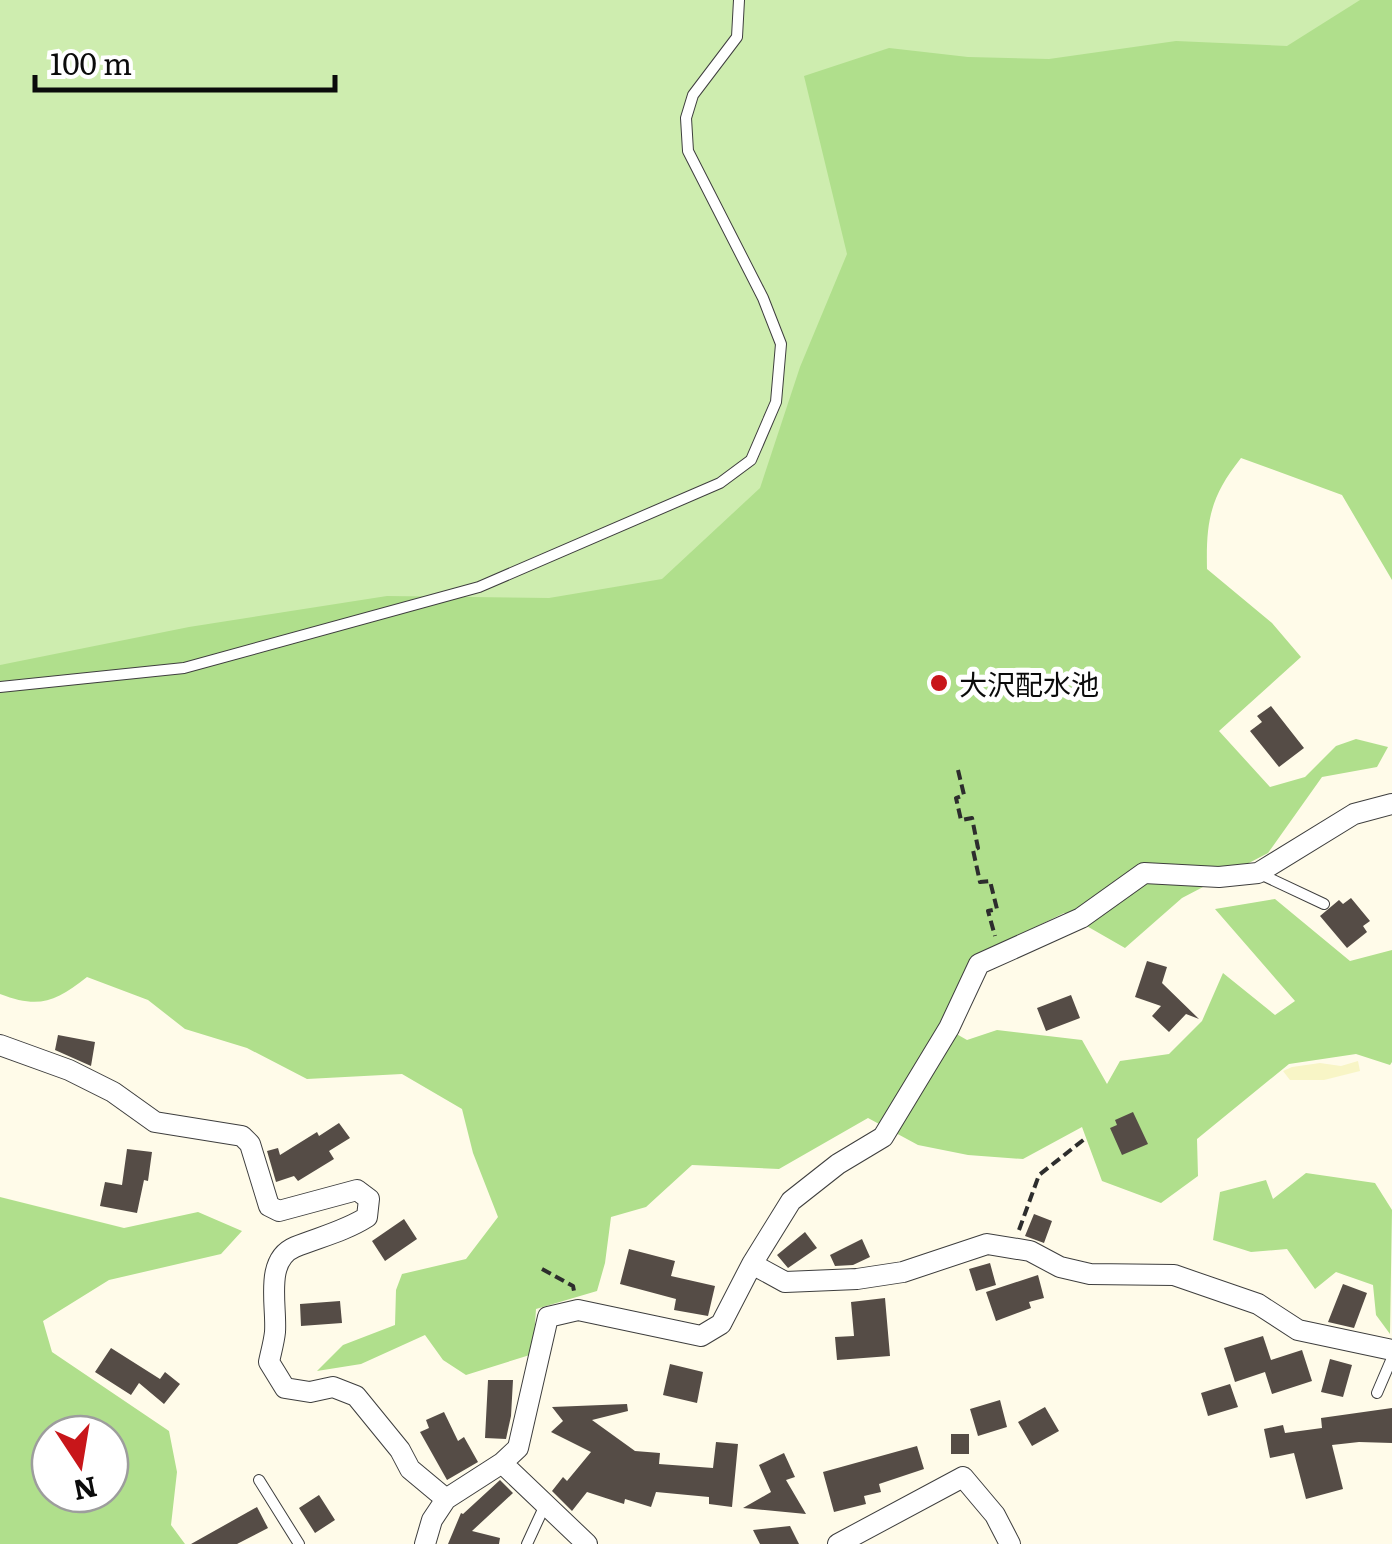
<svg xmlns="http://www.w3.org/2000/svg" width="1392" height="1544" viewBox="0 0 1392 1544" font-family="Literata,'Noto Sans JP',serif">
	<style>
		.farmland { fill: #f8f5c6 }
		.green { fill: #ceedaf }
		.forest { fill: #b0df8c; fill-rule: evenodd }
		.building { fill: #554c46 }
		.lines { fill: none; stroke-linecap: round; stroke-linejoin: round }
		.lane-casing { stroke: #3e3e3e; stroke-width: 12 }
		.street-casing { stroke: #3e3e3e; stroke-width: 22 }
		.path { stroke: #2d2d2d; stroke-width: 4; stroke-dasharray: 10 5; stroke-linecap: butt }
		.lane { stroke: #fff; stroke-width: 10 }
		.street { stroke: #fff; stroke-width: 20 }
		.poi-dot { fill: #c8161a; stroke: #fff; stroke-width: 4 }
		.labels { text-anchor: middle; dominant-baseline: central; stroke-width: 10; stroke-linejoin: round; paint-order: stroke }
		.poi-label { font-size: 28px; fill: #0b0b0b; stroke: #fff; text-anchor: start }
	</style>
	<rect width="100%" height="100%" fill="#fffbe9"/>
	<path class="farmland" d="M1358,1061L1360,1071L1324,1080H1290L1283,1071L1292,1067L1320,1063L1341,1066Z"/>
	<path class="green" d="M0,0H1392V20L743,593L99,662L0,665Z"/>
	<path class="forest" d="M1360,0H1392V580L1342,495L1241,458C1210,497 1206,521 1207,569L1272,623L1301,657L1219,731L1270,787L1305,777L1336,746L1356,739L1388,747L1377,767L1322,777L1268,853L1182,898L1125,948L1064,913L976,956L939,1024L967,1040L997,1030L1082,1040L1107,1084L1120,1061L1169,1054L1202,1021L1223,973L1275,1015L1295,1001L1215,909L1275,899L1350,961L1392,950V1062L1390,1065L1356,1054L1289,1064L1197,1139L1198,1176L1161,1203L1102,1181L1082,1127L1023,1159L968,1155L918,1145L868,1118L779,1169L692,1165L646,1207L611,1217L605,1263L597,1291L536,1309L533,1354L466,1375L443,1360L425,1335L361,1364L317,1371L343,1345L395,1325L396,1290L402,1274L466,1259L498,1217L473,1153L462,1109L402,1074L307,1079L247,1048L185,1029L148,1000L87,977C55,1002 39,1009 0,994V665L189,627L387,596L549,598L662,579L760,488L800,367L847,254L804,76L889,48L968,57L1049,59L1176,41L1287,46Z
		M1306,1173L1375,1183L1392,1210L1390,1334L1376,1315L1373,1285L1336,1272L1315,1289L1287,1249L1251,1252L1213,1240L1220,1192L1266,1180L1273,1199Z
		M0,1197L124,1228L198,1212L242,1231L221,1254L109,1280L43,1321L52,1352L169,1431L177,1472L171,1525L185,1544H0ZM50,1434H110V1494H50Z"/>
	<path class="building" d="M1271,706L1304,748L1279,767L1250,731L1262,722L1257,716Z
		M1351,898L1370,921L1363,926L1367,932L1347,948L1320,916L1339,900L1343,904Z
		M1147,961L1167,967L1162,983L1199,1019L1186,1014L1169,1032L1152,1016L1161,1006L1135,997Z
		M1071,995L1080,1018L1046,1031L1037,1008Z
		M58,1035L95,1042L91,1066L55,1050Z
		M1133,1112L1148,1144L1122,1155L1110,1128L1117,1125L1115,1120Z
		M339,1123L350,1138L329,1151L334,1159L298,1181L294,1176L276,1182L267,1151L278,1148L280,1155L317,1132L319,1136Z
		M127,1149L152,1152L148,1181L144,1180L137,1213L100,1206L105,1182L122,1185Z
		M1034,1214L1052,1221L1044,1243L1025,1236Z
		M404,1219L417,1239L385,1261L372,1241Z
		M805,1232L817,1248L788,1268L777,1255Z
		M862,1239L870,1257L853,1265L835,1266L830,1255Z
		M629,1249L675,1261L671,1276L715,1286L708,1316L674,1310L676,1299L620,1284Z
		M990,1263L996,1285L976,1291L969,1269Z
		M1038,1275L1044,1298L1029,1302L1031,1308L996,1321L986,1292Z
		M1343,1284L1367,1293L1354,1328L1328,1322Z
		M885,1298L890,1356L837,1360L835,1337L854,1336L851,1302Z
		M340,1301L342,1323L301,1326L300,1304Z
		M1263,1336L1271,1360L1302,1350L1312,1381L1272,1394L1265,1372L1235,1382L1224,1348Z
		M111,1348L160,1379L165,1372L180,1384L164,1404L139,1383L131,1395L95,1372Z
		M1330,1359L1352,1365L1343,1397L1321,1392Z
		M670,1364L703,1372L697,1403L663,1395Z
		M488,1380H513L511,1416L506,1439L485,1438Z
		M1230,1384L1238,1407L1208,1416L1201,1393Z
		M1000,1400L1007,1427L978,1436L970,1409Z
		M627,1404L628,1411L592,1420L635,1451L660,1453L659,1464L713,1468L716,1442L738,1444L732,1507L709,1504V1497L656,1492L651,1507L625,1499L624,1504L587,1492L572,1511L552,1491L563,1477L567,1481L591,1452L551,1432L563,1421L552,1407Z
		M1045,1407L1059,1431L1032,1446L1018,1422Z
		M1392,1408V1443L1359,1442L1332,1445L1343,1489L1306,1499L1294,1453L1270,1458L1264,1429L1283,1425L1285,1433L1322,1428L1321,1418Z
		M444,1412L458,1441L464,1437L478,1462L447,1480L420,1432L429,1428L426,1420Z
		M951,1434H969V1454H951Z
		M917,1446L924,1469L879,1484L881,1492L864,1496L866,1504L834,1512L823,1472Z
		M784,1453L795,1477L786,1480L806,1514L743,1508L771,1492L759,1465Z
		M500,1480L513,1493L472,1531L500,1538L499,1544H448L461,1513L463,1514Z
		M319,1495L335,1520L315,1533L299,1508Z
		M257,1507L268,1528L237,1544H191Z
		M790,1526L799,1544H760L753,1530Z"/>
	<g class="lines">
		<g class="lane-casing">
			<path id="lane" d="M0,687L184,668L479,587L720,483L751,460L776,402L781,344L763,298L688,151L686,118L693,95L737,37L739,0
				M1258,873L1324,904
				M1377,1393L1392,1358
				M259,1480L299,1544
				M527,1544L545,1505"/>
		</g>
		<g class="street-casing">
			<path id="street" d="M0,1045L69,1070L113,1092L155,1122L242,1136L250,1144L269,1206L279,1211L357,1190L369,1199L367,1217C345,1231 320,1237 295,1247C264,1260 277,1305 275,1332C274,1342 271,1352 269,1362L285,1388L310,1392L333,1387L356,1396L400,1450L410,1469L446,1499
				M752,1264L791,1201L838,1164L883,1137L949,1028L979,964L1081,918L1144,873L1219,877L1258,873L1354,814L1392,804
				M502,1463L587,1544
				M425,1544L432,1520L446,1499L502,1463L518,1448L548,1317L578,1310L701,1336L721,1324L752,1264L785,1282L857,1279L903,1272L987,1244L1030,1251L1060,1267L1090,1274L1174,1275L1258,1304L1298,1330L1392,1350
				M838,1544L963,1477L995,1515L1010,1544"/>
		</g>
		<path class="path" d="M958,770L964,795L956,798L961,820L972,818L978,848L973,850L980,882L990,881L997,909L988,911L995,936
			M1019,1230L1039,1175L1087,1137
			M542,1269L573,1286L574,1291"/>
		<use href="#lane" class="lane"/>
		<use href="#street" class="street"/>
	</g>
	<circle class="poi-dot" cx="939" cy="683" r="10"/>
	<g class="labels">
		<g class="poi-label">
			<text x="959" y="683">大沢配水池</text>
		</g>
	</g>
	<g transform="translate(80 1464) rotate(168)"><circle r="48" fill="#ffffff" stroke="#9d9d9d" stroke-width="2.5"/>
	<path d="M0-8L18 38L0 25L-18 38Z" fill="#c8161a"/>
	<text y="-15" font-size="28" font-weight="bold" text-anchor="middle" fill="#0b0b0b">N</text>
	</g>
	<path d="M35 75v15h300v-15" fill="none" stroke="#0b0b0b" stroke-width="5"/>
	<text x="50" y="75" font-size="30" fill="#0b0b0b" stroke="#ffffff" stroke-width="8" paint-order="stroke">100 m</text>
</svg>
